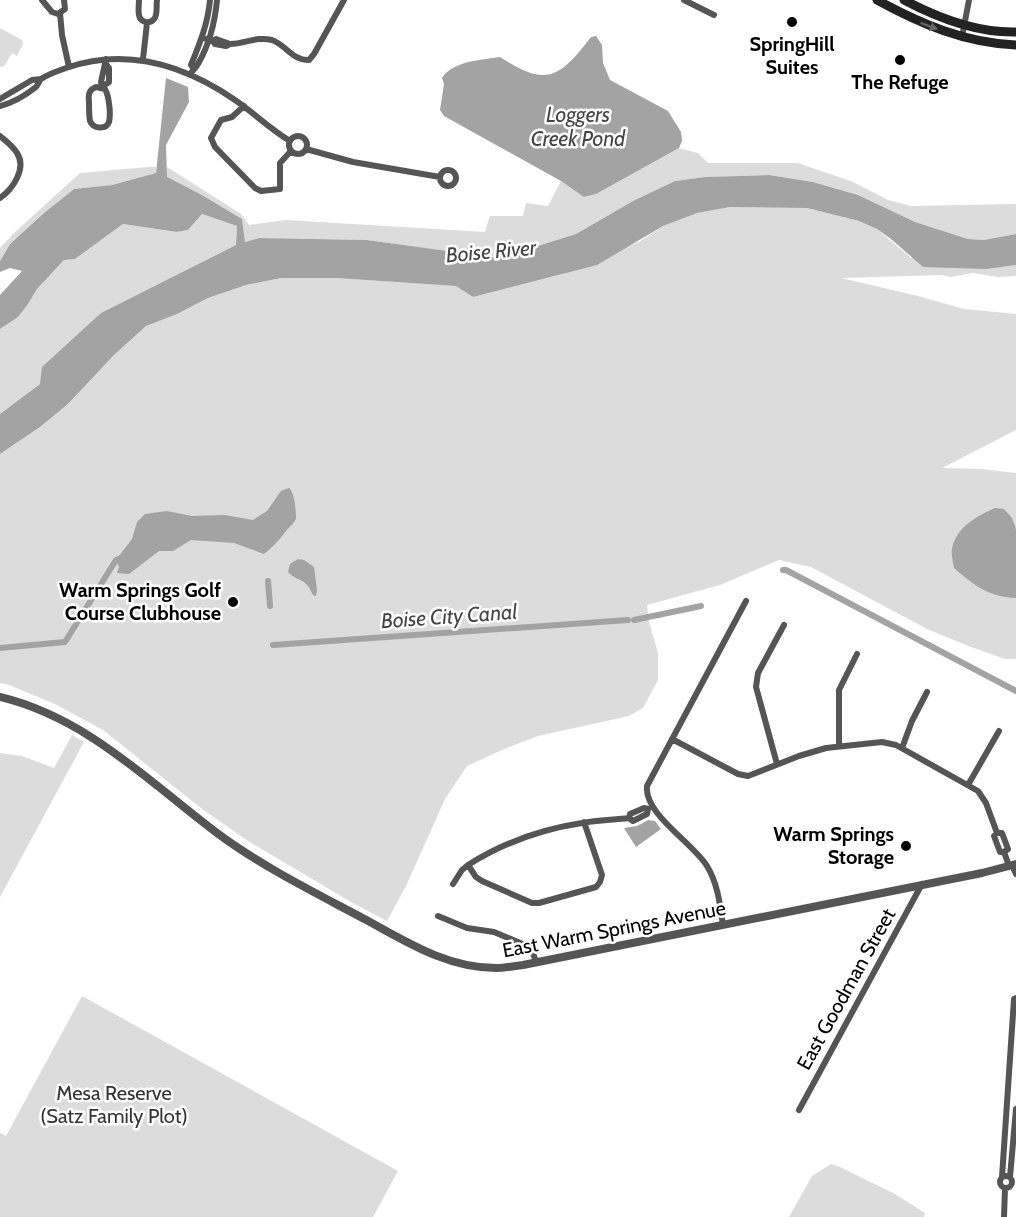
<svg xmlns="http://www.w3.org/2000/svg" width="1016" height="1217" viewBox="0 0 1016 1217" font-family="Cabin,sans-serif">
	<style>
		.green { fill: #dcdcdc }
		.water { fill: #a3a3a3 }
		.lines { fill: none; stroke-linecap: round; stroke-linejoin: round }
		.canal { stroke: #a3a3a3; stroke-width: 6 }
		.minor { stroke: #555; stroke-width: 6 }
		.tertiary { stroke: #555; stroke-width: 8 }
		.secondary { stroke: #222; stroke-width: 9 }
		.oneway { fill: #646464 }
		.poi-dot { fill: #000; stroke: #fff; stroke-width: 2 }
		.labels { text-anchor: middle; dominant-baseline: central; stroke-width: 5; stroke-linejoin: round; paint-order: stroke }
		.poi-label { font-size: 20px; font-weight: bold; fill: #000; stroke: #fff }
		.street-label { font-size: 20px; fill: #000; stroke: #fff }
		.park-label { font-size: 20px; fill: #333; stroke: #fff }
		.water-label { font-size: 21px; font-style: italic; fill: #444; stroke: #fff }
	</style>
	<rect width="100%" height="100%" fill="#fff"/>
	<path class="green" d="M0,28L22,40L23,44L17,56L12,53L5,65L2,67L0,66Z
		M679,148L698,153L708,163H798L853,182L888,200L911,206L1016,204V234L984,240L968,239L915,222L858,195L813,182L769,175L705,177L675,181L633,201L576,234L499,258L367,240L259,238L245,242L242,219L202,195L166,177L167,167L241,214L249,225L286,220L485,232L490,216H523L526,203L548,206L561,181L585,197L596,194Z
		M149,167H156V173L112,185L74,189L44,213L10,244L0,261V248L13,234L80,173Z
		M730,207L807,208L859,221L877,229L911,258L987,269L1016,265V276L998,277L973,273L950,277L942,275L841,278L918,296L964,309L1016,314V430L942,468L981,469L1016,473V659H1005L971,647L927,629L811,567L779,560L720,585L647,605L649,622L658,653V680L643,708L629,716L538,736L504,749L467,766L445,799L406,886L387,921L351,902L248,841L202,809L103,730L55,704L9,685L0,683V454L40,427L68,404L114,355L146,326L177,314L208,298L246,285L281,278H336L457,286L473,297L559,275L639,242L663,226L696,213Z
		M202,214L237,226L236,245L101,313L40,384L0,414V329L18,317L28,304L37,289L64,260L75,259L123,224L177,232L188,230Z
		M72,735L84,742L0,897V753L22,756L54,768Z
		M82,996L398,1171L373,1217H0V1133L6,1136Z
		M831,1164L840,1167L895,1194L925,1213L924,1217H789L812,1176Z"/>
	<path class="water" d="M596,36L602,45L603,63L610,80L668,111L681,132L682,141L679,148L596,194L584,197L561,181L444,116L440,110L444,84L442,78C453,61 481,60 500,57C546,87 559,79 591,37Z
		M166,78L188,87L189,102L166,145L167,177L202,195L242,219L245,242L259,238L367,240L499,258L576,234L633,201L675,181L705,177L769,175L813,182L858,195L915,222L968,239L984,240L1016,234V265L987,269L923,267L891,239L877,229L859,221L807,208L730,207L697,213L663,226L597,265L473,297L456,286L336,278H281L246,285L208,298L177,314L146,326L114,355L68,404L40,427L0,454V414L40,384L42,367L101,313L236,245L237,226L202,214L188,230L177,232L123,224L75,259L64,260L37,289L28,304L18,317L0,329V295L22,271L10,268L0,272V261L10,244L44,213L74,189L112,185L156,173Z
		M289,488C295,493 296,511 296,519C293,525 289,527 286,531C279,540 273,547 264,554L234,543L191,540L173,551H159L129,574L117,573L119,567L116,560L132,539L137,522L145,514L167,511L192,516L225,515L253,520L267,511L281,491Z
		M995,508L1004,509L1012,518L1016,529V598C988,597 974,585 954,568C953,562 951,554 952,549C956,527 977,516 995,508Z
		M298,559L304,560L314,567L317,590L316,596L313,595C305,576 298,583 288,572L290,564Z
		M648,820L655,821L661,829L636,847L624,828L637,826Z"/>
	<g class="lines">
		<path class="canal" d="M783,570H786L1016,691
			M268,581L270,606
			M634,620L701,606
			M273,645L628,620
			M0,648L65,642L116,560L121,558"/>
		<path class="minor" d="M42,0L52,12L58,14L65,9L64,0
			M139,0C139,4 138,11 139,15C140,22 149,25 154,19C158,15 156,6 157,0
			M684,0L714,15
			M60,13L62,35L69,67
			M962,37L969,0
			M206,39L213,41L215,44L226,46L230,44L216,39L213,41
			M230,44C245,44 256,36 272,40C286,45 293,61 309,60L314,54L344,0
			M143,59L147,23
			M106,64L109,68V82L102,87L101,82L106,59
			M194,69L191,65C200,43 208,23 210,0
			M190,75C192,70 196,68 198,64C209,45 215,22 217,0
			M96,87L105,89C109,96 111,114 109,122C106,130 93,129 90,121C89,116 89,108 89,102C88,94 89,90 96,87Z
			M0,99L32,80L41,79
			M0,106C12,103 26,95 36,87C38,85 39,81 41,79C48,74 58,71 66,68C127,47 184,65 235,100C254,113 270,129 290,141
			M244,106L232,117L221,120L211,138L215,147L255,188L261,191L280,189V163L291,151
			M289 145a9 9 0 1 1 18 0a9 9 0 1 1-18 0Z
			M0,136C6,141 13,146 17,153C27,168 13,189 0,198
			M306,149L353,162L440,177
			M440 178a8 8 0 1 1 16 0a8 8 0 1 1-16 0Z
			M672,739L738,774L748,776L799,756L826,748L882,742L896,745L978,791L986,803L997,833
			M839,746V690L857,654
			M902,748L912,721L927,692
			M777,764L756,687L758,673L784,625
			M968,785L999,731
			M1004,852L1008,849L1002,833H997L994,836L1000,852H1004L1009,866
			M468,865L476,877L482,881L532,903H539L596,887L600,882L602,875L584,822
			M1012,865L1016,874
			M453,884L462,870L468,865C503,843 542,829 582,823C598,820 613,820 629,818L633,821L647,814L648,809L644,808L630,814L629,818
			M438,916L467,928L494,932L525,945L532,950L536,962
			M723,925C720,905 718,884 707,866C692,842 644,814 647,786L746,601
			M799,1110L922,884
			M1000 1182a6 6 0 1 1 12 0a6 6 0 1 1-12 0Z
			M1002,1177L1014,999L1016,998
			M1010,1177L1016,1109
			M1004,1217L1005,1188"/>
		<path class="tertiary" d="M0,697C87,718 148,781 217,833C264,868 318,894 370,922C410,944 449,968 496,968C505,968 514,966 523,965L982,873L1016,864"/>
		<path class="secondary" d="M877,0C921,24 965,43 1016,45
			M904,0C938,18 977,33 1016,32"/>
	</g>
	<defs><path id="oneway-solid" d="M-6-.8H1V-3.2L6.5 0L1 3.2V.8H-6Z" transform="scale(1.5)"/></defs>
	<use class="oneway" href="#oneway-solid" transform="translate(929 26) rotate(21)"/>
	<g class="poi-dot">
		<circle cx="792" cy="22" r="6"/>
		<circle cx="900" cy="60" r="6"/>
		<circle cx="233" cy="602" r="6"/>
		<circle cx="906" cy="846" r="6"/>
	</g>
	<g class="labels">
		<g class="poi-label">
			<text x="792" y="44">SpringHill<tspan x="792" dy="23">Suites</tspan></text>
			<text x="900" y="82">The Refuge</text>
			<text x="221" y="590" text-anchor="end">Warm Springs Golf<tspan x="221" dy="23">Course Clubhouse</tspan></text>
			<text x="894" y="834" text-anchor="end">Warm Springs<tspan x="894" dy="23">Storage</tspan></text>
		</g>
		<g class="street-label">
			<text transform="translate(614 929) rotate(-11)">East Warm Springs Avenue</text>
			<text transform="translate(846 989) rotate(-61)">East Goodman Street</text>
		</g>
		<g class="park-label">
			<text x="114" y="1093">Mesa Reserve<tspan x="114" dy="23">(Satz Family Plot)</tspan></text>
		</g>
		<g class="water-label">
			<text x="578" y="114">Loggers<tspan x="578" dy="24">Creek Pond</tspan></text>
			<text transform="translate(491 251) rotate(-5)">Boise River</text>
			<text transform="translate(449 616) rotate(-4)">Boise City Canal</text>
		</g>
	</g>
</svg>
